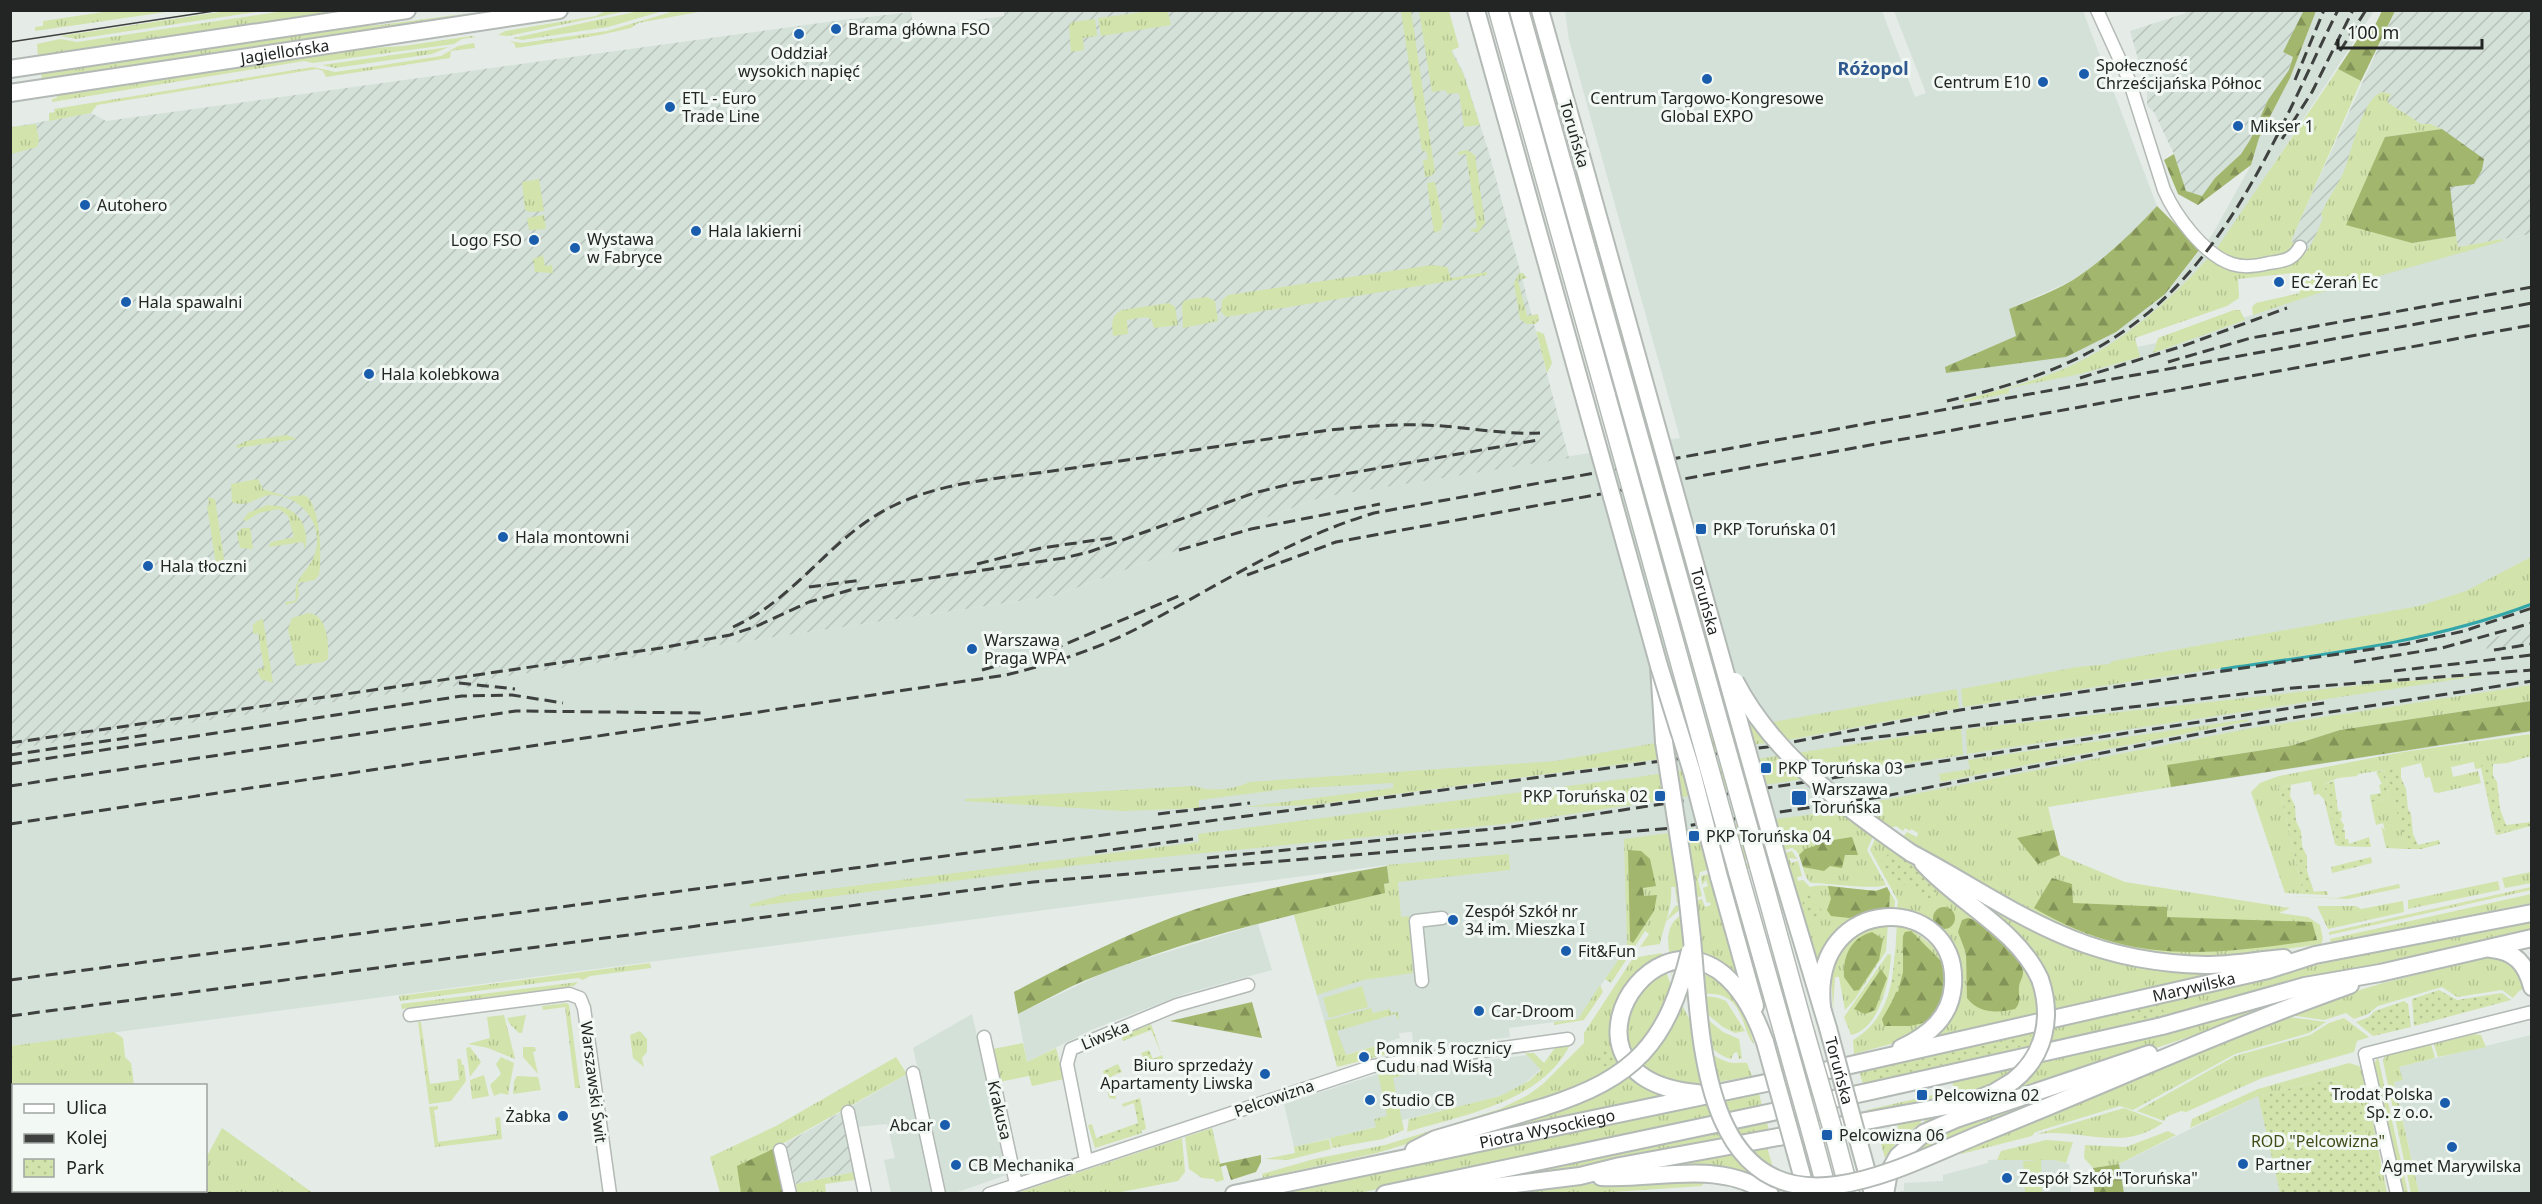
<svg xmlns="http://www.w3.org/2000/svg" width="2542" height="1204" viewBox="0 0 2542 1204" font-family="'Noto Sans',sans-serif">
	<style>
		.built { fill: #d4e1d9 }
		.industrial { fill: url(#industrial-furrows) }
		.grass { fill: url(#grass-tufts) }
		.forest { fill: url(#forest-firs) }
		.park { fill: url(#park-dots) }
		.pitch { fill: #d2e3ab }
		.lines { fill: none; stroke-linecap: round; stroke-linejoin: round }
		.stream { stroke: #33a6aa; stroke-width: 3 }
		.minor-casing { stroke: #b3b9b5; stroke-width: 15 }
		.major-casing { stroke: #b3b9b5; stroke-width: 20 }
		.highway-casing { stroke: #b3b9b5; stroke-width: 21 }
		.minor { stroke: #fff; stroke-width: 12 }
		.major { stroke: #fff; stroke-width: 16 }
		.highway { stroke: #fff; stroke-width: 18 }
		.tram { stroke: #3e413f; stroke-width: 1.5 }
		.rail { stroke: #3e413f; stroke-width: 3; stroke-dasharray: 12 6; stroke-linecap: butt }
		.major-bridge-casing { stroke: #b3b9b5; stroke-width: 20; stroke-linecap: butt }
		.highway-bridge-casing { stroke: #b3b9b5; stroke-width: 21; stroke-linecap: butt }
		.major-bridge { stroke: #fff; stroke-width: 16 }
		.highway-bridge { stroke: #fff; stroke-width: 18 }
		.poi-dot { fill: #1a5dad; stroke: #f2f8f4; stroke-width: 2 }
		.labels { text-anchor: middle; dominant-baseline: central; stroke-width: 6; stroke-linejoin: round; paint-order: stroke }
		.poi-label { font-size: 16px; fill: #222523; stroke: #f2f8f4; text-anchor: start }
		.street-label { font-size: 16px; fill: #222523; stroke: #f2f8f4 }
		.park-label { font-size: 16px; fill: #414d18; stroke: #f2f8f4 }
		.neighbourhood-label { font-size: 18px; font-weight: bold; fill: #2f588e; stroke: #f2f8f4 }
	</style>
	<defs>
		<pattern id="industrial-furrows" width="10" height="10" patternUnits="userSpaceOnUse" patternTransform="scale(1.5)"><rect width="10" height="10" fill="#d4e1d9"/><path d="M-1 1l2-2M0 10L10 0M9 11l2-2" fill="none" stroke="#b6c1ba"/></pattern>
		<pattern id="grass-tufts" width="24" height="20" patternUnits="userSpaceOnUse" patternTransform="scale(1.5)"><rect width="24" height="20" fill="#d2e3ab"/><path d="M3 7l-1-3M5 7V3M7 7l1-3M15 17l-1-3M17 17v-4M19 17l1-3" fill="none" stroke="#b4c393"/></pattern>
		<pattern id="forest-firs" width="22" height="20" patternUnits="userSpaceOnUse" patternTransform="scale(1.5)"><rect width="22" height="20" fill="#a2b66d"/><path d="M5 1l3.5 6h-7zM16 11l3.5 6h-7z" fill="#849459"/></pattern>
		<pattern id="park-dots" width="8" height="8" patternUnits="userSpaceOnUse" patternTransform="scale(1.5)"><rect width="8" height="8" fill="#d2e3ab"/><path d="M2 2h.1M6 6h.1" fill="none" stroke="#b4c393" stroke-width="1.8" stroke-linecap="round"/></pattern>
	</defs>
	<rect width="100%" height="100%" fill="#e5ebe7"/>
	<path class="built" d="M1565,11H1882L1915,97L1926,93L1894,11H2083L2157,206L2129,237L2103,259L2071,281L2009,309L2016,336L1946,367V373L2165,294L2212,235L2251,165L2259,138L2290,78L2316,11H2374L2220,246L2171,303L2124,339L2137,347L2186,337L2318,293L2314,272L2531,234V732L2054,805L1626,861L1627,947L1578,1019L1509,1028L1510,1037L1421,1049L1413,1043L1412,1032L1399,1033L1400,1038L1335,1058L1294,915L1389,883L1387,865L11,1046V749L446,686L485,689L487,679L1054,596L1322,497L1680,438L1569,40Z
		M1258,924L1272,970L1187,993L1091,1030L1027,1062L1018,1014L1112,969Z
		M972,1014L1009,1174L955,1193H945L913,1048Z
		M2531,1035V1193H2419L2392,1071L2399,1067Z
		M1527,1055L1541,1069L1524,1084L1500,1096L1294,1147L1284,1104L1378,1074Z
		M907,1074H909L935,1193H891L884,1160L895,1158L887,1124L855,1127L850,1107Z
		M2258,1096L2280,1193H2124L2119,1164Z
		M2014,1159L2054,1160L2069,1164L2071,1193L1900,1194V1191H1904V1183L1943,1181V1175L1988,1163V1160Z"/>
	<path class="industrial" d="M1004,10L1433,11L1464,74L1490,156L1569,458L1322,497L1054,596L488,679L486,689L446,686L11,749L12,127L91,113L106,121L835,21L911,12L914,29L1004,16Z
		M2185,11H2304L2283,52L2293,57L2289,70L2268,100L2250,140L2241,154L2215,178L2202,197L2186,191L2174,154L2154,112L2147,106V90L2130,31L2186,13Z
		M2395,11H2531V234L2314,272L2308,251L2290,242Z
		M2531,626V646L2487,654L2486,640Z
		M841,1112L854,1172L796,1184L786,1143Z"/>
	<path class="grass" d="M117,10L173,11L35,31V27L43,26V21Z
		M233,10L263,11L76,39L60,36Z
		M607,10L627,11L508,36L498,35L505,31L596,16Z
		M644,10L663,11L608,27L522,40L513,38Z
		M678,10L704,11L638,23L631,28L600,35L516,48L514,43L509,41L522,43L607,31Z
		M284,11H345L38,56L37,44L60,39L77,42Z
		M1151,11L1168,12L1171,25L1101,36L1098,18Z
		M1401,11H1411L1435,172L1431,176L1425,177L1423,160L1428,159L1426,151H1422Z
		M1419,11H1449L1459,47L1451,51L1463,73L1480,125L1464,127L1459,93L1447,94L1446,90L1432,92Z
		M470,13L436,19L42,79L41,71L335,28L380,25Z
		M1095,19L1097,36L1083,38L1084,50L1071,52L1069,26L1072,22Z
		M471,36L476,37L462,39L454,44L313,63L304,61L52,102V99L57,98V93L358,49L404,46Z
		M474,43L475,48L451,51L450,58L326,77L323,71L317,69L97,105L91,113L49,121V113L55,112L54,109L313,67L335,72L370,67L441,56L458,46Z
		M449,47L432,54L335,68L322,65Z
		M2338,69L2361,81L2291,241L2297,245L2293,252C2266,259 2239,268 2217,248Z
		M2382,92L2391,94L2387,102L2421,124H2430L2442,129L2385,137L2412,243L2456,236L2458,247L2502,239L2503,241L2319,293L2253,315L2252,307L2256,303L2300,293L2293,273L2238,279L2239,298L2227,306L2135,338L2140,357L2080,374L2009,388V393L1964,402L1963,400C1998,390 2035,382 2068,367C2126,341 2169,301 2211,255L2216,260L2289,265C2308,258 2316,235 2323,218L2321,214C2327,200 2335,189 2342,176C2351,158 2361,98 2382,92Z
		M36,124L39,141L37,147L11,154L12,127Z
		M1467,150L1475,155L1485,223L1478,233L1469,230L1477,228L1466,154L1457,155L1460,151Z
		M539,179L544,211L530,212L525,210L522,182Z
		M1435,182L1443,223L1441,230L1434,233L1427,183Z
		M544,215L546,229L529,230L527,218Z
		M543,255L545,266L552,265L553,273L535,272L533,259Z
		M1432,265L1447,267L1451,278L1487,272V275L1226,317L1221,312L1222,300L1228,295Z
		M1519,273H1523L1527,278L1518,280L1527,316L1538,314L1539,320L1535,324H1527L1520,319L1514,283Z
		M1207,297L1215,301L1218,321L1183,328L1182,304L1185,300Z
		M1169,303L1175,307L1178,325L1154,328L1151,319L1145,317L1127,320L1128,334L1113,336C1112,324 1110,316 1122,310Z
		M2234,310H2240L2245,320L2153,353L2158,338Z
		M1536,331L1544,334L1552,363L1547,373Z
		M286,435L297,439L237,448L236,446L246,441Z
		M258,479L263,489L288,497L304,495C321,502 322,558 319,575L315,580L298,583L299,596L296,602L286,605L285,602L295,601C297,595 294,588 297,583C302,572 311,567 315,553C324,524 301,495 271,495C259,495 247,509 232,502L231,484Z
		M208,497L215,499L225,566L217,571L207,506L209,505Z
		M267,505C271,506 279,505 286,508C303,515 309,533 305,550L303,542L268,547L271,542L294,537L288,516L279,509L259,513L246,521L243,520L248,513Z
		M242,528H250L253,549L240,548L237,533Z
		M2531,557V604L2461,628L2413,639L1963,707L1961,689L2077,667L2109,664L2113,661L2419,606L2466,591Z
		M308,613C327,614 329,642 328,659L323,662L296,666L288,629L292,618Z
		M263,619L273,683L261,679L257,669L264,668L258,633L253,634V625L257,621Z
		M2478,676L1967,754V752L1966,729L2379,683Z
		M2531,685V701L2340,730L2290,746L2168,765L2171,787L2048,807L2060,855L2125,882L2290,908L2279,913L2308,917L2320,925L2323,939L2321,944L2222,958L2181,957L2110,946L2040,917L1903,837L1907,832L1917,837L1918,833L1911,829L1910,831L1905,828L1903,831L1896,826L1874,834L1867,850L1886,885C1873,890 1829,883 1811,883C1800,874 1805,854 1792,848L1700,872L1698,880L1702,896L1677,903L1675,887H1671C1673,907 1664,924 1660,944L1640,947L1649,934L1645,931L1611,983L1605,979L1627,947L1624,839L1807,815L2252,728Z
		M1957,689L1959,708L1799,738L1653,760L1314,805L1245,807L1393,788V783L1285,789L1199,800V808L1123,811L965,801V799L1194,786C1211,792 1233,790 1249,782L1555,761Z
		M2249,719V721L1941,782L1939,774L1970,769L1968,760Z
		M1961,728L1963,755L1504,824L1079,865L750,907V904L782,895L1199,842L1198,834L1638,777Z
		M2531,734V756L2507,763L2482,765L2496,833L2531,826L2497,835L2495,833L2481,768L2475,769L2474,762L2451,767L2453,777L2478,771L2481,783L2438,793L2434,792L2430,777L2425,778L2421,763L2388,771L2406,849L2386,848L2381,826L2385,831L2381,815L2383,823L2376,825L2371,802L2390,798L2384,770L2358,774L2357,776L2338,778L2324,784L2338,846L2335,844L2324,799L2319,794L2314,795L2311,781L2279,787L2303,892L2327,891L2328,895L2285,893L2251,792L2260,783L2279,776L2403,752Z
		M1876,837L2046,978L1933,869L2091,951L2265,963L1925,1042L1958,973L1902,911L1897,910L1898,901L1870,850Z
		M1792,851L1797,859L1789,858L1791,863L1798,861L1802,876L1797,877L1798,881L1803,880L1810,887C1834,881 1867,897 1887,887L1895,901L1894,910L1871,912L1819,976L1785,859L1711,879L1742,985L1670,957C1667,940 1666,923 1683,914L1682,908L1666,921L1675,906L1702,899L1705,907L1711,905L1710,902L1707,903L1703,888L1708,886L1706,880L1702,885L1701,876Z
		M1509,854L1510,870L1398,882L1401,917L1409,916L1413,973L1363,980L1317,995L1294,915L1389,883L1387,865Z
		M2531,872V883L2505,888L2502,878Z
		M2498,881L2500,890L2408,909V900Z
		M2399,884L2400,888L2348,899L2286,896L2337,898Z
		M2531,887V890L2329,935V932Z
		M2531,894V903L2331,943L2330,939Z
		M2403,901L2404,912L2328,929L2317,906H2356L2361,909Z
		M2531,920V932L1864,1087L1858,1068L2440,937Z
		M1888,923L1886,951L1855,999L1845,1010L1839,977H1835L1833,1012L1831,968L1852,934Z
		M1897,923L1908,926L1940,952L1947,988L1927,1025L1898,1042L1854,1054L1853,1040C1896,1015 1894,966 1897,923Z
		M1662,953L1663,958L1649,964L1629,985L1625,1062L1615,1069L1538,1104L1377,1153L1263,1178L1262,1174L1314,1159L1385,1145L1500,1109L1528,1095L1543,1084L1584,1043V1033L1633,958Z
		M1888,954L1891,955C1890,979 1880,1029 1851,1035L1844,1017Z
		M2493,956C2515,957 2523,967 2528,987L2519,991L2513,998L2502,990L2457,997L2442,987L2378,1006L2368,1014L2354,1019L2346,1013L2324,1020L2290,1015L2289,1017L2326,1022L2309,1033L2235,1054L2133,1110L2120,1106L2035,1132L2032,1136L1961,1154L1959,1150L2320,1002L2383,983Z
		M650,963L651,968L590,976L583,980L578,978L400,1001L399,996Z
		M1677,966L1721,979L1747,1019L1754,1044C1745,1036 1744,1011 1730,1000C1708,983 1686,1011 1673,967Z
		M1666,971C1671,988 1675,990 1682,1005C1694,1026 1701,1054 1728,1062C1734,1064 1741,1062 1747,1063L1752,1076L1695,1086L1650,1075L1627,1044L1628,1005L1656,975Z
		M1671,972C1690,1012 1699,988 1726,1001L1745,1031L1735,1033L1723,1027L1675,988Z
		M578,982L574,986L402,1009L401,1004Z
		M1600,985L1603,992L1584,1020L1554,1025V1022L1578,1019Z
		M2303,994L2272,1009L1941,1120L1892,1151L1909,1134L1925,1123L1924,1119L1921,1120V1123L1899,1139L1885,1158L1881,1144L1898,1129L1897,1122L1981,1093L1868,1116L1867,1110L1954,1090L1952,1081Z
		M567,1003L569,1005L580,1088H575L565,1007L543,1010L542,1006Z
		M1691,1006L1723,1032L1739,1039L1742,1058L1739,1059L1737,1052L1734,1053L1731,1059C1707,1052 1697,1029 1688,1008Z
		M1371,1008L1373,1013L1390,1009L1391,1013L1398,1012L1399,1021L1395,1014L1337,1031L1346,1055L1385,1043L1388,1054L1368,1059L1366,1054L1360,1056L1361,1061L1337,1067L1325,1021Z
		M504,1015L515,1059L488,1048L468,1044L490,1038L487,1017Z
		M526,1015L522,1033H519L510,1024L507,1018Z
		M2344,1018L2369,1037L2357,1041L2354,1052L2262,1078L2186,1112L2181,1111L2166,1117L2164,1121L2137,1111L2235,1056L2310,1035L2329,1023Z
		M418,1022H421L430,1084L459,1080L457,1059H461L462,1065H464L466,1081L451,1101L429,1104Z
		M640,1031L647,1039V1052L642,1058L644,1067L633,1058L630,1035Z
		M114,1032L123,1038L125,1057L131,1063L134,1085L14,1086V1181L11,1187V1046Z
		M2473,1034L2481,1035L2486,1047L2438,1057L2434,1044Z
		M1023,1043L1027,1062L1056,1048L1064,1079L1032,1086L1029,1076L999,1082L993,1049Z
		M1571,1043C1543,1102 1463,1115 1407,1132L1409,1119L1500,1096L1529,1081L1541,1070L1525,1053H1534L1544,1063L1557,1045Z
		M2431,1044L2435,1058L2399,1067L2403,1080L2394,1082L2419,1193H2411L2383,1061L2385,1055Z
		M470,1047L481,1062L470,1077L466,1048Z
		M523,1047H535L536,1051L533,1052L538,1074L523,1057Z
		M501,1057L514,1063L508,1095L501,1093L494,1096L490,1085L501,1074L496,1064Z
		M896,1057L907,1074L775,1148L743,1193H720L710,1157L776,1126Z
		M2378,1057L2408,1193H2402L2373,1066Z
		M2349,1063L2359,1066L2363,1073L2387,1193H2381L2358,1093L2330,1079L2258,1096L2190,1128L2192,1119L2258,1089Z
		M1440,1065L1393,1078L1404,1130L1383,1139L1332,1148L1330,1138L1376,1127L1374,1119L1387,1116L1378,1074Z
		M2117,1071L1904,1158L1928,1136Z
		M1632,1073L1654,1089L1673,1095L1436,1144Z
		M484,1075L489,1096L472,1099L470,1080Z
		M517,1076L538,1077L541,1090L513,1094L514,1081Z
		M1758,1090L1763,1109L1359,1193L1283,1194Z
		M438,1106V1109L434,1110L438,1142L497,1134L495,1118L500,1117L502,1139L435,1147L429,1107Z
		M2124,1108L2163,1123C2119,1153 2083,1128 2037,1134Z
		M1766,1119L1770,1134L1610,1163L1451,1187Z
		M1088,1125H1090L1094,1141L1098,1143L1141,1130L1142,1133L1095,1148Z
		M222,1128L313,1193H20L21,1190H206V1158Z
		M1212,1128L1224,1180L1216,1182L1214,1179L1202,1178L1189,1169L1185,1137Z
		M2168,1131L2176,1135L2119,1164L2093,1168L2084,1158L2085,1145L2126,1147Z
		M1182,1138L1185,1172L1178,1181L1116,1193H1017Z
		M1329,1139L1331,1149L1288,1160L1265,1159L1295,1153L1294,1147Z
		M2046,1140L2073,1142L2066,1163L2054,1160H1997L2001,1151Z
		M1767,1147L1774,1171L1769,1185L1615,1173Z
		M854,1172L855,1180L825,1184L826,1193H797L796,1184Z
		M1688,1179L1721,1183L1704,1182L1702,1186L1598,1193L1486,1194L1621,1181Z"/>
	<path class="forest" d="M2304,10L2316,11L2290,78L2259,138L2251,165L2198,205L2178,194L2164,160L2174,154L2186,191L2202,196L2215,178L2241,154L2250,140L2268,100L2289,70L2293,57L2283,52Z
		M2382,11H2395L2361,81L2338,69L2361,34L2371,33Z
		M2442,129L2484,159L2482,170L2474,184L2450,187L2456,236L2412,243L2346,225L2385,137Z
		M2157,206L2200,249L2165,294L2116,332L2066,357L1946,373L1945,367L2016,336L2009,309C2030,300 2053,292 2073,280C2105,259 2131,234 2157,206Z
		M2531,701V731L2171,787L2167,765L2290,746L2340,730Z
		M2054,830L2060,855L2038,864L2017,838Z
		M1852,837L1858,855H1845L1842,868L1830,866L1824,871L1803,867L1799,855L1805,849L1815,846V843Z
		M1628,850L1641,851L1650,859L1656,886L1643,888L1644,896L1657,895L1654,911L1633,943L1630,941Z
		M1387,866L1389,883L1384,884L1385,893C1287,916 1190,938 1096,976C1069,986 1044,1001 1018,1014L1014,992C1061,967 1108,943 1158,923C1231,893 1310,880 1387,866Z
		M2052,878L2072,884L2073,903L2167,907V917L2312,922L2317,940C2209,955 2133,966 2034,908Z
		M1828,886L1876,891L1887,887L1890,893L1889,910L1849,918L1831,916L1827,910L1831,899Z
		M1933 918a11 11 0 1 1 22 0a11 11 0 1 1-22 0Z
		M1968,918C1984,922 2024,955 2023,973C2023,978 2019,982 2019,987C2018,996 2022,1001 2015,1009C1998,1013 1979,1014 1967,998L1966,953L1958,932L1962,920Z
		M1911,931L1943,963L1946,980L1942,1002L1934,1015L1923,1023L1910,1026H1884L1882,1019C1903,985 1902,975 1903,936L1905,932Z
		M1872,932L1883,939L1879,960L1859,990L1854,991L1844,977C1843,955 1851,938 1872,932Z
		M1881,969L1887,978L1875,1010L1865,1014L1854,1009Z
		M1252,1002L1262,1038L1170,1021Z
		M775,1148L785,1193H741L737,1166Z
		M1261,1155V1162L1256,1172L1231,1180L1226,1165L1220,1167L1219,1164Z
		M2119,1164L2124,1193H2094L2093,1168Z"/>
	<path class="park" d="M2493,763V776L2497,782L2500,809L2506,825L2531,822V826L2496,833L2481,765Z
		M2401,767V778L2406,789L2408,809L2411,814L2413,834L2418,845L2439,840L2440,844L2421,849H2406L2387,771Z
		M2384,770L2390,798L2371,802L2370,795L2381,793L2379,785L2382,784L2376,772Z
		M2334,781L2338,811H2341L2342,817L2340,819L2344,825L2343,830H2345V839H2348L2349,844L2369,837L2371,847L2338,846L2324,784Z
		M2291,785L2290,796L2295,806L2296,821L2301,831L2302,846L2307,857V871L2314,892H2303L2279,787Z
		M1892,849L1940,888L1931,900L1907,881L1904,885L1881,870L1879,866Z
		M2371,857L2372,863L2332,873L2331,867Z
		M1808,889L1813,903L1823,911L1825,921L1811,917L1801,908Z
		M1895,953H1903V972L1898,992L1891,990Z
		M2439,990L2457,1000L2502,993L2511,1000L2414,1026L2412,999Z
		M2161,1000L2165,1019L2130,1027V1007Z
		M2404,1001L2408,1004L2411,1027L2373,1036L2356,1022L2369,1017L2375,1011Z
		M1151,1024L1164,1061L1147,1068L1141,1053L1149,1050L1153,1059L1162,1055L1151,1030L1123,1041L1121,1036Z
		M2031,1035L2033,1044L1874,1080L1872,1070Z
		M1596 1057a10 10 0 1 1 20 0a10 10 0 1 1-20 0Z
		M1118,1064L1122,1072L1112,1076L1116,1099L1109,1098L1103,1071Z
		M2330,1079L2358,1093L2381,1193H2280L2258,1096Z
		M1140,1098L1146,1129L1098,1143L1094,1141L1090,1125L1092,1124L1096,1138L1138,1123L1134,1103L1123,1107L1122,1104Z"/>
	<path class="pitch" d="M1362,986L1368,1007L1329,1018L1323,998Z
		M2041,1160L2042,1193H2025L2023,1161Z"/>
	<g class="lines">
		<path class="stream" d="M2222,669C2327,654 2432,642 2532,604"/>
		<g class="minor-casing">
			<path id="minor" d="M2097,10L2129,80L2164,190C2175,215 2204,255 2232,264C2244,268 2257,266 2269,263C2283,261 2293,260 2300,247
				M1422,981L1416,921L1442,918
				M410,1015L569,994L580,998L584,1008L610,1194
				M984,1037L1016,1184
				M913,1073L939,1194
				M848,1112L865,1194
				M780,1150L790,1194
				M1086,1160L1067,1064L1071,1049L1177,1005L1248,985
				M989,1194L1373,1066L1568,1039
				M2397,1194L2365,1054L2532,1012"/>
		</g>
		<g class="major-casing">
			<g id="major">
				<path d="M1476,10L1500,96"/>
				<path d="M1540,10L1577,141"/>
				<path d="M10,69L407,10"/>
				<path id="s1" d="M10,93L559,10"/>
				<path d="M1612,497L1659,666L1664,742"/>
				<path d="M1911,853C1965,881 2016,917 2072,939C2114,956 2162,964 2206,965C2232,965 2258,960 2284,958"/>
				<path d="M1778,861L1828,1028"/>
				<path d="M1923,863C1959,903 2017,929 2040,979"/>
				<path d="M1719,877L1755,1006"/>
				<path d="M1686,884L1692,939"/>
				<path d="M2491,949C2515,951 2526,964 2532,987"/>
				<path d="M1822,1007C1810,890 1959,892 1953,985C1951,1017 1929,1035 1901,1048"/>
				<path d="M1697,1093C1517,1078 1693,837 1765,1042"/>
				<path d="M1986,1132C2108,1083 2226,1029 2350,985"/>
				<path d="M1857,1136L1873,1194"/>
				<path d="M1414,1150L1436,1139L1544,1107"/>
				<path d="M1795,1150L1807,1194"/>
				<path d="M1601,1177C1660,1180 1718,1159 1770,1194"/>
				<path d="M1427,1192H1451L1580,1176L1620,1166L1969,1102L1993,1093L2013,1081"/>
				<path id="s2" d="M1234,1194L1833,1069L2268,970L2315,955L2532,913"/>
				<path d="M1385,1194L1867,1092L2162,1026L2305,986L2380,973L2532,938"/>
				<path d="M1885,1194L1889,1172L1898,1156L1924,1133L1956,1119L2149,1054"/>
			</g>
		</g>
		<g class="highway-casing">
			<path id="highway" d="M1498,10L1606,396
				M1759,866L1805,1033
				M1738,872L1785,1038
				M1836,1141L1850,1194
				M1815,1146L1828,1194"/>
		</g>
		<use href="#minor" class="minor"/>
		<use href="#major" class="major"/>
		<use href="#highway" class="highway"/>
		<path class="tram" d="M10,42L221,10"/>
		<path class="rail" d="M2340,51L2366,10
			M2295,80L2324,10
			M2282,139L2312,92L2353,10
			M2168,362L2251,338L2532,287
			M2080,378L2183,346L2287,308
			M1947,401C2004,388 2062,371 2112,339C2229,266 2279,128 2338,10
			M1179,550L1251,529L1380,504
			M977,564L1041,548L1118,537
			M1247,575L1336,542L2532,325
			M809,587L862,580
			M733,627C798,598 831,535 895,505C945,481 1005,478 1059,470C1149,457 1239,443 1330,430C1361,427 1392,424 1423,425C1463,426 1501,435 1540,433
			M2494,650L2532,644
			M2354,662L2442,648L2532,623
			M982,670L1049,651L1181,595
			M2394,671L2532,655
			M459,683L515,689
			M1843,741L2293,688L2532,670
			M10,743L661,648L730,635L757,626L809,602L850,590L1064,558L1089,552L1254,493L1294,483L1538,440
			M10,755L147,735
			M10,764L462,696L512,695L563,703
			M10,786L516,711L704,713
			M1158,814L1250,803
			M10,824L1006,675C1051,664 1098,649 1140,627C1219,585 1288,539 1374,513L2532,303
			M1095,852L1193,839
			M1207,858L1511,827L2324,703
			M10,980L1767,747L1960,710L2406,644L2464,631L2532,608
			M10,1016L1033,882L1673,828L1880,797L2239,726L2532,681"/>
		<g class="major-bridge-casing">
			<g id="major-bridge">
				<path d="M1500,96L1612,497"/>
				<path id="s3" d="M1577,141L1778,861"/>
				<path d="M1659,666L1692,772L1719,877"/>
				<path d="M1735,681C1773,755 1845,807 1911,853"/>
				<path d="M1664,742L1686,884"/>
				<path d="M1692,939C1701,1030 1699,1204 1837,1185C1888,1178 1938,1151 1986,1132"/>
				<path id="s4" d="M1828,1028L1857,1136"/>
				<path d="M1765,1042L1795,1150"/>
				<path d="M2013,1081C2045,1056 2053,1017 2040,979"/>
				<path d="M1544,1107C1635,1078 1667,1044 1690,951"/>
			</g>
		</g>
		<g class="highway-bridge-casing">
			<path id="highway-bridge" d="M1519,10L1759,866
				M1606,396L1738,872
				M1805,1033L1836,1141
				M1785,1038L1815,1146"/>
		</g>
		<use href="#major-bridge" class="major-bridge"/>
		<use href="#highway-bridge" class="highway-bridge"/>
	</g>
	<g class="poi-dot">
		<circle cx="836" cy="29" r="6"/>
		<circle cx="799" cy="34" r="6"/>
		<circle cx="2084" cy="74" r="6"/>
		<circle cx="1707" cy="79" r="6"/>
		<circle cx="2043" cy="82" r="6"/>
		<circle cx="670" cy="107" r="6"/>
		<circle cx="2238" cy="126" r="6"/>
		<circle cx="85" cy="205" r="6"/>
		<circle cx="696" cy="231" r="6"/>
		<circle cx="534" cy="240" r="6"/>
		<circle cx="575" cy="248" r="6"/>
		<circle cx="2279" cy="282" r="6"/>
		<circle cx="126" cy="302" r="6"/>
		<circle cx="369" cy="374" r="6"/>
		<rect x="1695" y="523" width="12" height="12" rx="3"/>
		<circle cx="503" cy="537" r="6"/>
		<circle cx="148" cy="566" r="6"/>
		<circle cx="972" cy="649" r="6"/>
		<rect x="1760" y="762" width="12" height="12" rx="3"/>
		<rect x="1654" y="790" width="12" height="12" rx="3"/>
		<rect x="1791" y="790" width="16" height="16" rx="3"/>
		<rect x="1688" y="830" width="12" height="12" rx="3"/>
		<circle cx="1453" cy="920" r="6"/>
		<circle cx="1566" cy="951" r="6"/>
		<circle cx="1479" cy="1011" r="6"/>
		<circle cx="1364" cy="1057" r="6"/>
		<circle cx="1265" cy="1074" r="6"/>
		<rect x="1916" y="1089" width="12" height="12" rx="3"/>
		<circle cx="1370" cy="1100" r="6"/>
		<circle cx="2445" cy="1103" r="6"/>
		<circle cx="563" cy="1116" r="6"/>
		<circle cx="945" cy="1125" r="6"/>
		<rect x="1821" y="1129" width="12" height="12" rx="3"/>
		<circle cx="2452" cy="1147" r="6"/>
		<circle cx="2243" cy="1164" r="6"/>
		<circle cx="956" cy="1165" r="6"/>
		<circle cx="2007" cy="1178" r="6"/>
	</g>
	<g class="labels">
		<g class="poi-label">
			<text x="848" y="29">Brama główna FSO</text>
			<text x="799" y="53" text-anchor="middle">Oddział<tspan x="799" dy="18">wysokich napięć</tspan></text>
			<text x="2096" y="65">Społeczność<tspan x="2096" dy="18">Chrześcijańska Północ</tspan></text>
			<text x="2031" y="82" text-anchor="end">Centrum E10</text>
			<text x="682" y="98">ETL - Euro<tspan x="682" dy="18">Trade Line</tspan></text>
			<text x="1707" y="98" text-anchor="middle">Centrum Targowo-Kongresowe<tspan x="1707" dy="18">Global EXPO</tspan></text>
			<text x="2250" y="126">Mikser 1</text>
			<text x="97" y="205">Autohero</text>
			<text x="708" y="231">Hala lakierni</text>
			<text x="587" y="239">Wystawa<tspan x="587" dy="18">w Fabryce</tspan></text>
			<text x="522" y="240" text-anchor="end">Logo FSO</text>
			<text x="2291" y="282">EC Żerań Ec</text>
			<text x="138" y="302">Hala spawalni</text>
			<text x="381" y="374">Hala kolebkowa</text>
			<text x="1713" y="529">PKP Toruńska 01</text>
			<text x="515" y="537">Hala montowni</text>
			<text x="160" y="566">Hala tłoczni</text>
			<text x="984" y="640">Warszawa<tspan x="984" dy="18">Praga WPA</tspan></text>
			<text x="1778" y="768">PKP Toruńska 03</text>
			<text x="1812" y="789">Warszawa<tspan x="1812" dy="18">Toruńska</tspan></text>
			<text x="1648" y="796" text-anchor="end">PKP Toruńska 02</text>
			<text x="1706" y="836">PKP Toruńska 04</text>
			<text x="1465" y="911">Zespół Szkół nr<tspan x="1465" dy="18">34 im. Mieszka I</tspan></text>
			<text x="1578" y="951">Fit&amp;Fun</text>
			<text x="1491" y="1011">Car-Droom</text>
			<text x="1376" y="1048">Pomnik 5 rocznicy<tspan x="1376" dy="18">Cudu nad Wisłą</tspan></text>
			<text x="1253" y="1065" text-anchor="end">Biuro sprzedaży<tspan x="1253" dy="18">Apartamenty Liwska</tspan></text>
			<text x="2433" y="1094" text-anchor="end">Trodat Polska<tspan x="2433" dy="18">Sp. z o.o.</tspan></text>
			<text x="1934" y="1095">Pelcowizna 02</text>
			<text x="1382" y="1100">Studio CB</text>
			<text x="551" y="1116" text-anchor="end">Żabka</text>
			<text x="933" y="1125" text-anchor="end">Abcar</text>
			<text x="1839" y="1135">Pelcowizna 06</text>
			<text x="2255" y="1164">Partner</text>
			<text x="968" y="1165">CB Mechanika</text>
			<text x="2452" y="1166" text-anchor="middle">Agmet Marywilska</text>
			<text x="2019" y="1178">Zespół Szkół "Toruńska"</text>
		</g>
		<g class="street-label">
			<text stroke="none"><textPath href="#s1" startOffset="278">Jagiellońska</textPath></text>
			<text transform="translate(1575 134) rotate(74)">Toruńska</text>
			<text stroke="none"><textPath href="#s3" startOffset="478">Toruńska</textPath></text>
			<text stroke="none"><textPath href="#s2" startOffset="982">Marywilska</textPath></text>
			<text transform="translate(1105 1035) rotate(-23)">Liwska</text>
			<text stroke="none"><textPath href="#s4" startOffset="44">Toruńska</textPath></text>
			<text transform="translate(594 1082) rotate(83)">Warszawski Świt</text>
			<text transform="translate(1274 1098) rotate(-19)">Pelcowizna</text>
			<text transform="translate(1000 1110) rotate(77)">Krakusa</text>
			<text stroke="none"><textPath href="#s2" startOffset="320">Piotra Wysockiego</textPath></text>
		</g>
		<g class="park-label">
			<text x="2318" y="1141">ROD "Pelcowizna"</text>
		</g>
		<g class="neighbourhood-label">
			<text x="1873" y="68">Różopol</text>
		</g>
	</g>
	<rect width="2542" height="1204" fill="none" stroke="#222523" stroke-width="24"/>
	<rect x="12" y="1084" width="195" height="108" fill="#f2f8f4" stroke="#9fa4a0" stroke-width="1.5"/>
	<rect x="24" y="1104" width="30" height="9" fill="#ffffff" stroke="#9fa4a0" stroke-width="1.5"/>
	<text x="66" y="1114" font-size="18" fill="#222523">Ulica</text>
	<rect x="24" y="1134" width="30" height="9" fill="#3e413f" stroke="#9fa4a0" stroke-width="1.5"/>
	<text x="66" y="1144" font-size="18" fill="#222523">Kolej</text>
	<rect x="24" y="1159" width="30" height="18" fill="url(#park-dots)" stroke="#9fa4a0" stroke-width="1.5"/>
	<text x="66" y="1174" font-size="18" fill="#222523">Park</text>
	<path d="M2338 39v9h144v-9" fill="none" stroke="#222523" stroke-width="3"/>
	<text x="2347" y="39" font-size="18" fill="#222523" stroke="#f2f8f4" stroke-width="4.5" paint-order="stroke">100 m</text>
</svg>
